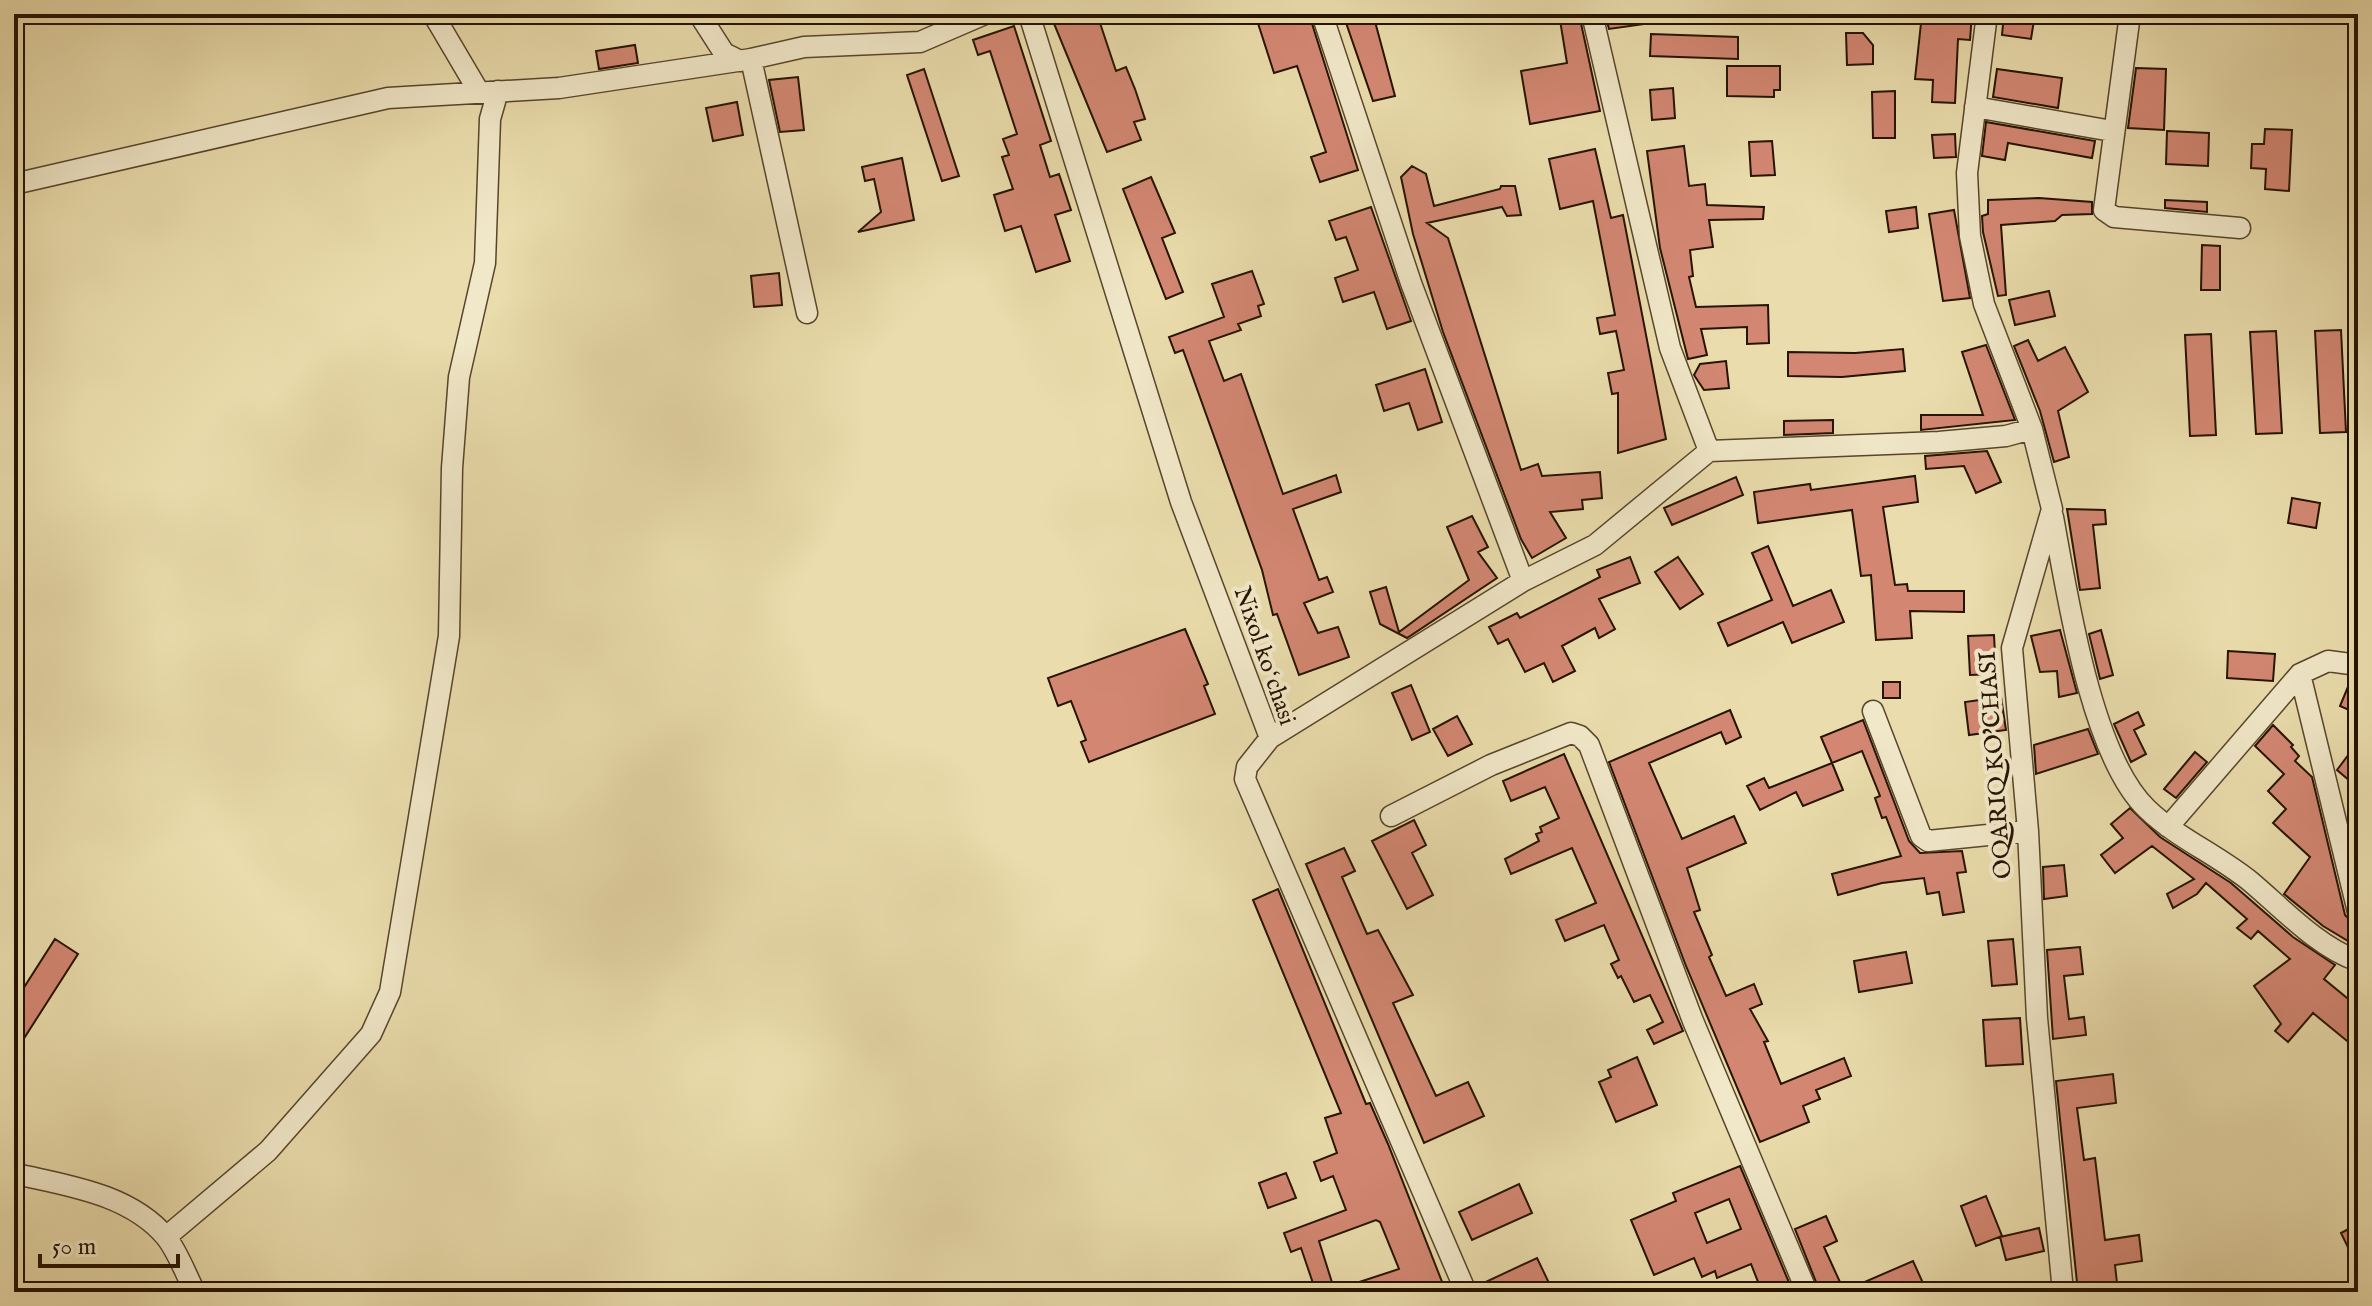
<svg xmlns="http://www.w3.org/2000/svg" width="2372" height="1306" viewBox="0 0 2372 1306" font-family="'IM FELL English',serif">
	<style>
		.building { fill: #d38773; stroke: #261300; stroke-width: 2; fill-rule: evenodd }
		.lines { fill: none; stroke-linecap: round; stroke-linejoin: round }
		.minor-casing { stroke: #57452b; stroke-width: 23 }
		.minor { stroke: #f1e8c9; stroke-width: 20 }
		.labels { text-anchor: middle; dominant-baseline: central; stroke-width: 8; stroke-linejoin: round; paint-order: stroke }
		.street-label { font-size: 24px; fill: #261300; stroke: #f1e8c9 }
	</style>
	<rect width="100%" height="100%" fill="#eadcac"/>
	<filter id="stains"><feTurbulence type="fractalNoise" baseFrequency=".0025" numOctaves="4"/><feColorMatrix values="0 0 0 0 .2 0 0 0 0 .09 0 0 0 0 .02 0 0 0 .5 -.17"/></filter>
	<radialGradient id="worn" r=".72"><stop offset=".6" stop-color="#630" stop-opacity="0"/><stop offset="1" stop-color="#630" stop-opacity=".3"/></radialGradient>
	<path class="building" d="M1050,14H1097L1116,71L1126,67L1135,89L1145,119L1134,122L1141,140L1107,152Z
		M1255,14H1309L1358,170L1320,182L1311,157L1326,152L1297,66L1274,73Z
		M1343,14H1373L1395,96L1373,101Z
		M1559,14H1579L1600,111L1530,124L1521,71L1567,63Z
		M1605,14H1652V23L1609,29Z
		M1922,14H1972L1970,40L1958,39L1955,103L1932,102L1933,80L1915,79Z
		M2004,14H2035L2031,39L2002,35Z
		M1014,26L1051,141L1040,145L1050,177L1059,174L1071,210L1055,215L1070,261L1036,272L1021,226L1005,231L994,195L1013,189L1002,157L1009,155L1003,139L1017,134L990,51L978,55L973,40Z
		M1846,33H1863L1873,45V64L1847,65Z
		M1651,34L1738,37V59L1650,56Z
		M635,45L638,63L599,69L596,51Z
		M1727,66H1780V90H1774V97L1727,96Z
		M2136,68L2166,69L2164,130L2128,128Z
		M924,69L959,176L942,181L907,75Z
		M1997,69L2062,78L2058,108L1993,97Z
		M798,77L804,130L780,132L769,80Z
		M1673,88L1675,118L1652,120L1650,90Z
		M1895,91V138H1873L1872,92Z
		M737,102L743,135L713,141L706,108Z
		M1986,122L2095,141L2092,158L2008,143L2005,160L1982,156Z
		M2265,129L2292,130L2289,191L2265,189L2266,169L2251,168L2252,144H2264Z
		M2167,131L2209,133L2208,166L2166,164Z
		M1955,134L1956,157L1934,158L1932,135Z
		M1772,141L1775,175L1751,176L1749,142Z
		M1684,146L1689,186L1705,184L1707,205L1764,207L1763,219L1709,220L1713,247L1690,250L1693,276L1689,277L1696,307L1768,305L1769,343L1747,344V327L1701,329L1707,355L1688,359L1660,248L1647,151Z
		M1595,149L1611,218L1623,215L1666,439L1618,453V393L1612,394L1608,373L1624,370L1616,331L1600,334L1597,318L1615,315L1593,201L1560,209L1549,159Z
		M902,158L914,220L858,232L881,212L874,179L865,181L862,167Z
		M1412,166L1426,174L1434,206L1500,189L1501,186H1515L1521,215L1507,216L1502,207L1427,223L1448,238L1521,470L1538,464L1542,476L1600,472L1602,498L1582,500L1583,509L1550,512L1566,538L1532,558L1521,539L1443,332L1413,234L1401,177Z
		M1151,177L1175,233L1162,238L1183,292L1166,299L1123,189Z
		M2039,198L2092,202V214L2062,215L2055,221L2001,225L2006,295L1998,296L1983,232L1982,216L1988,214V200Z
		M2165,200L2207,202V212L2165,208Z
		M1371,207L1411,321L1387,329L1374,292L1343,302L1335,278L1358,270L1346,237L1336,240L1329,221Z
		M1916,207L1918,228L1889,232L1886,211Z
		M1954,210L1970,298L1943,301L1929,214Z
		M2202,245L2220,246V290H2201Z
		M1252,271L1264,304L1258,306L1261,316L1238,324L1241,330L1209,341L1224,381L1241,374L1283,494L1336,475L1341,492L1293,509L1319,580L1327,577L1333,592L1304,603L1318,633L1338,627L1349,657L1299,675L1277,614L1273,615L1262,570L1183,350L1175,353L1169,337L1224,317L1212,284Z
		M779,273L782,305L754,307L751,276Z
		M2049,291L2055,316L2015,325L2009,300Z
		M2341,330L2346,432L2320,433L2315,331Z
		M2276,331L2282,433L2256,434L2250,332Z
		M2211,334L2216,435L2190,436L2185,335Z
		M2028,340L2038,361L2065,347L2088,392L2058,411L2069,457L2054,462L2040,411L2014,346Z
		M1986,345L2015,420L1921,430V415H1983L1962,352Z
		M1903,349L1905,371L1842,377L1788,376V352L1855,353Z
		M1726,361L1729,388L1704,390L1694,375L1700,364Z
		M1425,369L1442,422L1418,430L1409,403L1384,411L1376,385Z
		M1833,420V433L1784,435V421Z
		M1987,451L2001,482L1976,493L1964,466L1926,469L1925,456Z
		M1915,476L1918,502L1883,507L1895,585L1907,584L1908,591H1964V612L1910,611L1912,638L1876,640L1871,575L1861,576L1852,510L1758,523L1754,492L1810,484L1811,490Z
		M1736,477L1743,495L1672,525L1664,508Z
		M2292,498L2320,503L2316,528L2288,523Z
		M2067,509L2105,510L2106,524L2093,525L2100,588L2080,590Z
		M1472,516L1488,547L1478,552L1497,578L1407,638L1380,624L1370,592L1386,587L1399,632L1469,580L1447,527Z
		M1768,546L1793,606L1831,590L1844,622L1792,643L1783,622L1728,646L1718,623L1772,600L1752,553Z
		M1630,557L1640,583L1599,599L1615,629L1599,638L1595,628L1562,646L1575,671L1553,682L1544,663L1525,672L1508,639L1498,644L1489,627L1517,613L1520,618L1600,577L1597,570Z
		M1678,557L1703,594L1680,609L1655,572Z
		M1185,629L1208,684L1204,686L1215,714L1089,762L1081,742L1086,740L1071,701L1058,706L1048,678Z
		M2060,630L2077,693L2059,697L2057,671L2040,672L2031,636Z
		M2101,630L2113,675L2100,679L2089,634Z
		M1994,635L1996,674L1970,675L1968,636Z
		M2228,651L2275,654L2273,681L2227,678Z
		M2352,677L2358,678V714L2340,706Z
		M1883,682H1900V698H1883Z
		M1411,685L1430,732L1412,740L1392,693Z
		M2001,697L2006,730L1969,735L1965,702Z
		M1730,710L1741,737L1726,744L1721,732L1649,763L1682,839L1734,816L1746,843L1687,868L1700,910L1694,912L1712,955L1709,957L1726,996L1754,984L1762,1004L1750,1009L1768,1041L1764,1042L1781,1084L1844,1058L1851,1076L1816,1090L1820,1099L1803,1106L1809,1122L1760,1142L1686,966L1609,762Z
		M2138,712L2144,725L2134,730L2146,754L2131,762L2114,724Z
		M1457,716L1472,744L1448,756L1433,729Z
		M1863,720L1909,841L1920,853L1962,851L1966,872L1957,873L1964,912L1943,915L1939,892L1927,894L1924,878L1882,883L1838,895L1832,874L1901,856L1886,817L1882,818L1875,798L1880,796L1862,751L1832,763L1821,737Z
		M2273,725L2293,745L2291,747L2299,756L2295,761L2312,777L2345,915L2355,925L2358,947L2323,926L2284,894L2310,857L2273,823L2286,809L2268,791L2284,774L2255,746Z
		M2088,729L2098,754L2036,774L2034,745Z
		M2358,742V771L2350,781L2337,770Z
		M2195,752L2207,762L2176,798L2164,789Z
		M1564,754L1683,1031L1654,1044L1647,1030L1663,1022L1650,995L1634,1002L1621,976L1618,978L1611,964L1619,960L1604,925L1565,941L1556,920L1596,903L1572,848L1511,874L1505,859L1539,841L1536,834L1542,832L1540,827L1559,818L1545,787L1511,801L1503,781Z
		M1832,763L1843,790L1803,806L1796,792L1760,810L1747,786L1764,778L1769,788Z
		M2130,808L2160,837L2231,883L2293,937L2335,965L2324,979L2358,1007V1050L2313,1013L2288,1042L2275,1031L2281,1024L2254,986L2290,959L2258,931L2251,939L2237,928L2247,919L2206,883L2197,894L2173,908L2167,894L2194,879L2152,846L2115,873L2101,855L2123,838L2111,824Z
		M1414,820L1426,845L1412,853L1433,895L1407,909L1372,841Z
		M1344,848L1355,871L1342,877L1367,934L1378,930L1413,995L1393,1003L1436,1096L1468,1082L1484,1116L1424,1143L1306,864Z
		M2064,865L2067,896L2044,899L2043,867Z
		M1278,889L1366,1104L1370,1103L1388,1144L1446,1292H1339L1338,1289L1399,1269L1380,1222L1376,1220L1319,1241L1335,1292H1316L1301,1248L1291,1252L1284,1233L1346,1210L1333,1176L1321,1181L1314,1162L1337,1153L1325,1118L1341,1113L1253,900Z
		M55,939L78,954L14,1054V1003Z
		M2013,939L2017,984L1992,986L1988,941Z
		M2080,947L2083,974L2064,976L2069,1019L2084,1017L2086,1035L2053,1039L2047,950Z
		M1906,952L1912,983L1859,992L1854,961Z
		M2020,1018L2023,1064L1986,1066L1983,1020Z
		M1637,1057L1657,1105L1616,1122L1599,1082L1611,1077L1608,1070Z
		M2113,1074L2116,1103L2077,1108L2084,1160L2095,1158L2105,1240L2139,1235L2142,1261L2115,1265L2118,1292H2078L2056,1081Z
		M1740,1166L1793,1292H1762L1751,1264L1717,1278L1715,1271L1702,1277L1694,1258L1654,1275L1631,1220L1676,1201L1673,1193ZM1729,1199L1741,1229L1707,1243L1695,1213Z
		M1286,1173L1296,1198L1268,1208L1259,1183Z
		M1519,1184L1532,1213L1472,1240L1459,1212Z
		M1986,1196L2002,1236L1976,1246L1961,1206Z
		M1826,1216L1837,1241L1824,1247L1844,1291L1913,1261L1927,1292H1820L1795,1229Z
		M2358,1224V1268L2341,1233Z
		M2039,1228L2044,1251L2006,1260L2000,1237Z
		M1537,1258L1549,1283L1531,1292H1479L1477,1286Z"/>
	<g class="lines">
		<g class="minor-casing">
			<path id="minor" d="M433,14L479,92
				M699,14L724,53L740,61
				M1029,14L1181,502L1270,738L1247,767L1245,779L1466,1292
				M1322,14L1411,283L1523,581
				M1592,14L1670,348L1709,451
				M1987,14L1967,173L1970,236L1984,304L2032,429L2052,509L2012,648L2028,831L2037,1018L2063,1292
				M2130,14L2104,210L2114,217L2240,228
				M751,59L807,313
				M1975,107L2112,131
				M14,184L388,98L559,88L751,59L804,47L920,42L985,14
				M2053,517C2067,593 2091,756 2147,809C2177,838 2218,855 2251,882C2283,909 2318,947 2358,961
				M2300,674L2358,912
				M1873,711L1921,836L1928,841L2028,831
				M1270,738L1523,581L1595,545L1709,451L1939,442L2006,436L2032,429
				M1391,816L1491,765L1571,733L1580,736L1589,745L1693,1021L1807,1292
				M2168,827L2300,674L2328,661L2358,665
				M21,1175C70,1186 131,1195 166,1237C178,1252 186,1275 195,1292
				M166,1237L268,1151L371,1034L390,992L449,636L452,468L459,377L485,263L490,119L498,91"/>
		</g>
		<use href="#minor" class="minor"/>
	</g>
	<g class="labels">
		<g class="street-label">
			<text transform="translate(1264 656) rotate(71)">Nixol koʻchasi</text>
			<text transform="translate(1996 765) rotate(-94)">OQARIQ KO'CHASI</text>
		</g>
	</g>
	<rect width="2372" height="1306" fill="none" stroke="#eadcac" stroke-width="48"/>
	<rect x="16" y="16" width="2340" height="1274" fill="none" stroke="#261300" stroke-width="4"/>
	<rect x="24" y="24" width="2324" height="1258" fill="none" stroke="#261300" stroke-width="2"/>
	<path d="M40 1254v12h138v-12" fill="none" stroke="#261300" stroke-width="4"/>
	<text x="52" y="1254" font-size="24" fill="#261300" stroke="#f1e8c9" stroke-width="6" paint-order="stroke">50 m</text>
	<rect width="100%" height="100%" filter="url(#stains)"/>
	<rect width="100%" height="100%" fill="url(#worn)"/>
</svg>
